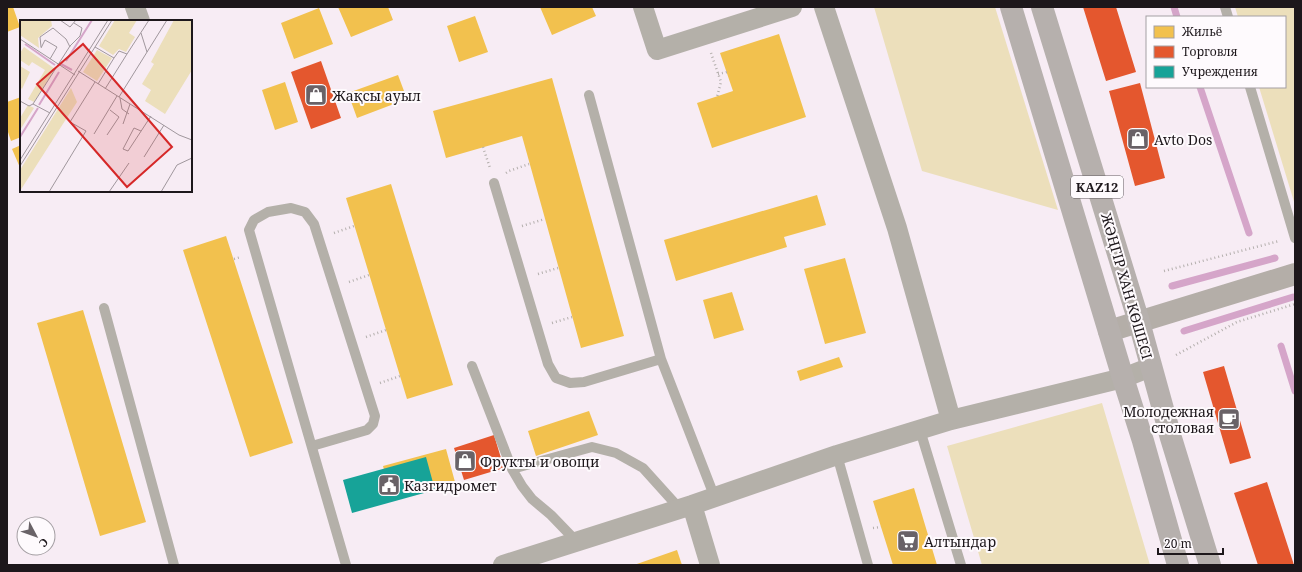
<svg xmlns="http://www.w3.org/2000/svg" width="1302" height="572" viewBox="0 0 1302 572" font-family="'Noto Serif',serif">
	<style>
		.green { fill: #ecdfbb }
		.homes { fill: #f2c14e }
		.shops { fill: #e4572e }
		.public { fill: #17a398 }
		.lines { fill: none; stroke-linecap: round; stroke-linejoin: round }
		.stream { stroke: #d5a5c9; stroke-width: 7 }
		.path { stroke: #b4afad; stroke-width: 2.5; stroke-dasharray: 1 3; stroke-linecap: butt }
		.lane { stroke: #b4b0a9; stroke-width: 10 }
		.street { stroke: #b4b0a9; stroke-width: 20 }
		.secondary { stroke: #b4aea8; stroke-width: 22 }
		.primary { stroke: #b6b0ad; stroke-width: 22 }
		.labels { text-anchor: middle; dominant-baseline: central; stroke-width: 4; stroke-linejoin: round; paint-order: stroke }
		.shield { fill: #fefafd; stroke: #605b5f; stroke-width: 1 }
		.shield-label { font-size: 13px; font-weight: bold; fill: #1d171b }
		.poi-label { font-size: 14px; fill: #1d171b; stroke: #fefafd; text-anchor: start }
		.street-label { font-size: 14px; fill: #1d171b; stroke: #fefafd }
		.inset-river { fill: none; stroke: #d5a5c9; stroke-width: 2 }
		.inset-road { fill: none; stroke: #a0979d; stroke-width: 1 }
		.view { fill: #d62828; fill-opacity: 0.15; stroke: #d62828; stroke-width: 2 }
		.inset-edge { fill: none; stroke: #1d171b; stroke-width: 2 }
	</style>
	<rect width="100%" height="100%" fill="#f7ecf4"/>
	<path class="green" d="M874,7H995L1058,210L922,171Z
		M1235,7H1295V205L1259,87H1285V17H1238Z
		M1102,403L1150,565H982L947,446Z"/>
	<path class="homes" d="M7,7H13L20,27L7,32Z
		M338,7H388L393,20L351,37Z
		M540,7H592L596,16L552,35Z
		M319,8L333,44L294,59L281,23Z
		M475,16L488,52L459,62L447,26Z
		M779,34L806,117L712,148L697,103L733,91L720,53Z
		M398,75L407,99L357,118L348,93Z
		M552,78L624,336L581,348L522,136L446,158L433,111Z
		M285,82L298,122L275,130L262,90Z
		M21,97V137L11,141L7,129V102Z
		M21,145V170L12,149Z
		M391,184L453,385L407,399L346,198Z
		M817,195L826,225L784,237L787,247L676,281L664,240Z
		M226,236L293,443L250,457L183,250Z
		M845,258L866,333L825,344L804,269Z
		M732,292L744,330L714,339L703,300Z
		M83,310L146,522L100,536L37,323Z
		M839,357L843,367L800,381L797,371Z
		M589,411L598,435L536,456L528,431Z
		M446,449L455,482L392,499L383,466Z
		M914,488L937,565H893L881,527L873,501Z
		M677,550L682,565H634Z"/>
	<path class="shops" d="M1083,7H1116L1136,72L1106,81Z
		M321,61L341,118L311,129L291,72Z
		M1140,83L1165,178L1135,186L1109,91Z
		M1224,366L1251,458L1230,464L1203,372Z
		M494,435L504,468L464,480L454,448Z
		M1267,482L1294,565H1258L1234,493Z"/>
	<path class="public" d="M426,457L435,490L352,513L343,480Z"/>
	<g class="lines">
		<path class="stream" d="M1174,7L1177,17
			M1200,87L1249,233
			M1172,286L1275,258
			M1184,331L1293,297
			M1281,346L1295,391"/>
		<path class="path" d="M711,53L721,82L717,97
			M718,74L727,72
			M483,147L490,168
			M506,173L509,171L529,164
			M522,226L545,219
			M334,233L354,226
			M234,259L241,257
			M1164,271L1279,241
			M538,274L558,268
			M349,282L369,275
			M552,323L572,317
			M366,337L386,330
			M1176,355L1237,322L1295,304
			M380,383L400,376
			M873,528L881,527"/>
		<path class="lane" d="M1225,7L1228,17
			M1250,87L1295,238
			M589,95L661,359L715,498
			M494,183L548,364L556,378L570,383L584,382L661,359
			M104,308L174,565
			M472,366L512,469L522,486L532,499L551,515L577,542
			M920,430L961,565
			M312,446L367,430L373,424L375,416L314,224L305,212L291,208L268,212L254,220L249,230L346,565
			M837,455L868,565
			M512,469L592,447L616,453L643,468L680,509"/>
		<path class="street" d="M135,7L140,21
			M643,7L657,50L792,7
			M824,7L897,228L951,420
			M692,505L710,565
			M503,565L692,505L837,455L951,420L1123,378L1151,367"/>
		<path class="secondary" d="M1109,331L1295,274"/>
		<path class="primary" d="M1011,7L1123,378L1143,441L1178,565
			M1042,7L1139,322L1171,438L1210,565"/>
	</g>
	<defs>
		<g id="shop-square" transform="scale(1.15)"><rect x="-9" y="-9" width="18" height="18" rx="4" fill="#696267" stroke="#fefafd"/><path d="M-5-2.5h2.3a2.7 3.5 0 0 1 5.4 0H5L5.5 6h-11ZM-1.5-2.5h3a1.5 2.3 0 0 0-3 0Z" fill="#fff"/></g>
		<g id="cafe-square" transform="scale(1.15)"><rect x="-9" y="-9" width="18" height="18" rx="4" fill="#696267" stroke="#fefafd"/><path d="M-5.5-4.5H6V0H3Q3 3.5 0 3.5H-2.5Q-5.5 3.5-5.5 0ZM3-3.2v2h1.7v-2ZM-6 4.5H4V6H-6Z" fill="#fff"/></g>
		<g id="civic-square" transform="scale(1.15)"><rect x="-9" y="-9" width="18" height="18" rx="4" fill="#696267" stroke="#fefafd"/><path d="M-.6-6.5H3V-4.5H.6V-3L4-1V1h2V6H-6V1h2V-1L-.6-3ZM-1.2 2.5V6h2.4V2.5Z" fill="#fff"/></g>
		<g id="supermarket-square" transform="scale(1.15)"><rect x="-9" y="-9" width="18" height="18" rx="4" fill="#696267" stroke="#fefafd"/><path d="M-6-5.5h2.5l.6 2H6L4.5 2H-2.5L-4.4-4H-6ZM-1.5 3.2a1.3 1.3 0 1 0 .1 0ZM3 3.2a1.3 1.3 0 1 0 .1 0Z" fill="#fff"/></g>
	</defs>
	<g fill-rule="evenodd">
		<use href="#shop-square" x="316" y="95"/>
		<use href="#shop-square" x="1138" y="139"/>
		<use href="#cafe-square" x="1229" y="419"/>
		<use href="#shop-square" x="465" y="461"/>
		<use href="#civic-square" x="389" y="485"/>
		<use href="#supermarket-square" x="908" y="541"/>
	</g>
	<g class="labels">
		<rect class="shield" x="1071" y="176" width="52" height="22" rx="3"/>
		<g class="shield-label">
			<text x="1097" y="187">KAZ12</text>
		</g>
		<g class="poi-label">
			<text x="332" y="95">Жақсы ауыл</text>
			<text x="1154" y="139">Avto Dos</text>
			<text x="1214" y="411" text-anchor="end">Молодежная<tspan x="1214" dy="16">столовая</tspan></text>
			<text x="480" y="461">Фрукты и овощи</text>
			<text x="404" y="485">Казгидромет</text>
			<text x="924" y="541">Алтындар</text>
		</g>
		<g class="street-label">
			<text transform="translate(1127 286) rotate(74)">ЖӘҢГІР ХАН КӨШЕСІ</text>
		</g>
	</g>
	<g transform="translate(20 20)">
		<rect width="172" height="172" fill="#f7ecf4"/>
		<path d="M0,0H31L32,6L18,18L19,28L0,15ZM95,0H117L109,13L115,17L106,32L99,29L93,35L79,26ZM154,0H172V50L145,94L125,81L131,70L122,64L134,44L131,42ZM4,27L35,49L14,82L8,79L25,50L12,42L9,46L0,40V33ZM77,30L92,38L77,61L63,52ZM0,46L10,52L2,69L0,67ZM51,68L57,82L0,171V150ZM8,85L14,88L0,110V98Z" fill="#ecdfbb"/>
		<path class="inset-river" d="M5,24L35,45M46,41L72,0M41,44L52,50M19,85L39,52M0,117L18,88"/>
		<path class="inset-road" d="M40,0L50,7L56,0M121,13L127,32M0,19L55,55M21,27L20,17L33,8L46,19L50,27M75,27L94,38L99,31L107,34L85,69M21,28L25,20L37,27L30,39M107,34L129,0M58,51L159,115L172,120M78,64L94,38M99,77L147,0M100,78L102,89L109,94M0,81L9,86L13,84L50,26L60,16L62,8L54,3M13,84L30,93M103,104L110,84M121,111L114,108L103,129L108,131L131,96M74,114L97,76M87,115L99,97L90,90M124,137L144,105M0,140L88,0M0,146L92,0M29,172L66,111L50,102L75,62M89,172L109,143M141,172L157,145L172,138"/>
		<path class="view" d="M63,24L152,127L107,167L17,64Z"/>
		<rect width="172" height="172" class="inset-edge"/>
	</g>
	<rect width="1302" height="572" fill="none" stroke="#1d171b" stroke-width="16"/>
	<rect x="1146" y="16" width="140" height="72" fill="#fefafd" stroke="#a49fa3"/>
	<rect x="1154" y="26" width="20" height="12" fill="#f2c14e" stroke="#a49fa3"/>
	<text x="1182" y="36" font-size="12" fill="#1d171b">Жильё</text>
	<rect x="1154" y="46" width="20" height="12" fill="#e4572e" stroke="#a49fa3"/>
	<text x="1182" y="56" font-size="12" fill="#1d171b">Торговля</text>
	<rect x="1154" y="66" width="20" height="12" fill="#17a398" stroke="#a49fa3"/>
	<text x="1182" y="76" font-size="12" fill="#1d171b">Учреждения</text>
	<g transform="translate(36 536) rotate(131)"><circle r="19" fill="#fefafd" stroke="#a49fa3"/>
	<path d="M0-3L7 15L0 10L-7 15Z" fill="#696267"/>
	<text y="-6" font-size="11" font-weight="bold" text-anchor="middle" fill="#1d171b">С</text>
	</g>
	<path d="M1158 548v6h65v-6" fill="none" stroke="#1d171b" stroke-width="2"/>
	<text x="1164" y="548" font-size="12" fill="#1d171b" stroke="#fefafd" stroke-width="3" paint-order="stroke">20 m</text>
</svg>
